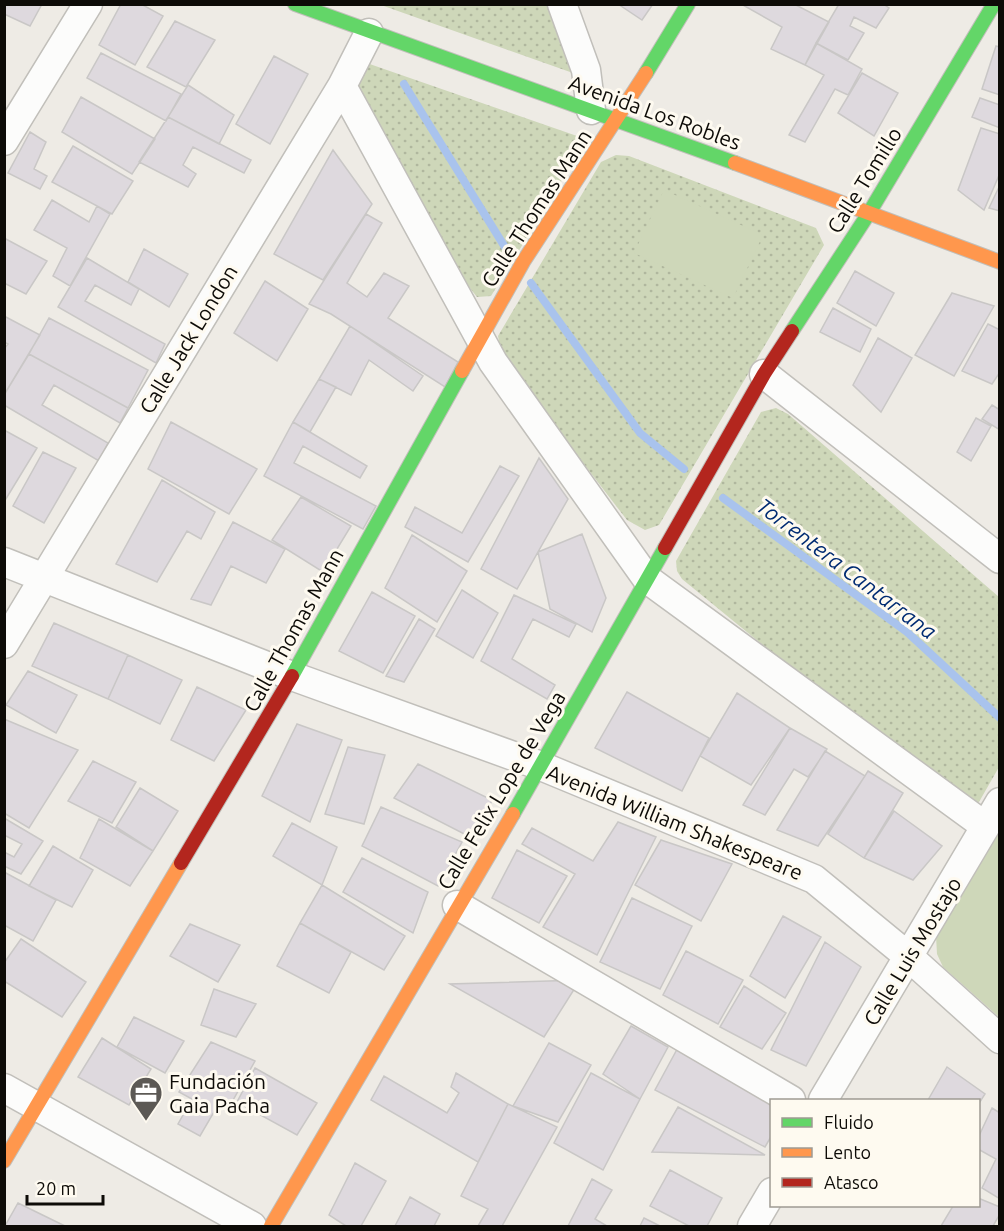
<svg xmlns="http://www.w3.org/2000/svg" width="1004" height="1231" viewBox="0 0 1004 1231" font-family="Ubuntu,sans-serif">
	<style>
		.grass { fill: url(#grass-dots) }
		.park { fill: #ced7b9 }
		.lines { fill: none; stroke-linecap: round; stroke-linejoin: round }
		.stream { stroke: #a9c3ed; stroke-width: 8 }
		.building { fill: #ded9de; stroke: #c9c7c6; stroke-width: 1.5 }
		.street-casing { stroke: #c1bfba; stroke-width: 31 }
		.fast-casing { stroke: #c1bfba; stroke-width: 16 }
		.slow-casing { stroke: #c1bfba; stroke-width: 16 }
		.jam-casing { stroke: #c1bfba; stroke-width: 16 }
		.street { stroke: #fcfcfb; stroke-width: 28 }
		.fast { stroke: #63d668; stroke-width: 14 }
		.slow { stroke: #ff974d; stroke-width: 14 }
		.jam { stroke: #b3261e; stroke-width: 14 }
		.labels { text-anchor: middle; dominant-baseline: central; stroke-width: 6; stroke-linejoin: round; paint-order: stroke }
		.street-label { font-size: 21px; fill: #0d0b07; stroke: #fefaf0 }
		.poi-label { font-size: 21px; fill: #0d0b07; stroke: #fefaf0; text-anchor: start }
		.water-label { font-size: 22px; font-style: italic; fill: #002b72; stroke: #fefaf0 }
	</style>
	<defs>
		<pattern id="grass-dots" width="8" height="8" patternUnits="userSpaceOnUse" patternTransform="scale(1.5)"><rect width="8" height="8" fill="#ced7b9"/><path d="M2 2h.1M6 6h.1" fill="none" stroke="#b0b79e" stroke-width="1.8" stroke-linecap="round"/></pattern>
	</defs>
	<rect width="100%" height="100%" fill="#eeebe5"/>
	<path class="grass" d="M381,5H561L587,78Z
		M361,61L577,136L583,146L491,296L477,297L469,287L351,75Z
		M616,155L629,156L816,228L824,245L659,525L645,530L627,520L502,358L498,336L601,162Z
		M776,408L788,414L999,597V767L979,802L968,807L956,803L682,579L677,571L676,561L761,412Z"/>
	<path class="park" d="M664,190L763,235L733,298L634,253Z
		M999,827V1017L943,967L937,954L936,936Z"/>
	<g class="lines">
		<path class="stream" d="M404,84L511,257
			M531,283L640,433L684,469
			M723,498L907,632L1000,718"/>
	</g>
	<path class="building" d="M4,4H42L30,26L4,14Z
		M121,4H141L163,16L135,65L99,45Z
		M618,4H653L642,20Z
		M741,4H794L829,22L805,65L771,49L782,27Z
		M839,4H883L889,8L876,28L854,17L850,26L864,33L848,60L816,43Z
		M175,21L215,40L186,87L147,67Z
		M816,43L862,69L848,95L835,89L805,142L789,135L824,75L805,65Z
		M996,46L1000,47V95L982,89Z
		M101,53L181,94L166,121L87,78Z
		M274,56L308,74L270,144L236,124Z
		M862,73L898,93L874,136L838,113Z
		M188,85L234,115L219,144L168,117Z
		M81,97L155,139L132,174L62,132Z
		M980,98L1000,105V128L972,117Z
		M168,117L251,160L244,173L193,147L183,165L196,174L188,187L139,162Z
		M981,128L1000,134V173L984,210L958,190Z
		M30,132L46,142L34,169L47,176L40,189L8,173Z
		M73,146L133,181L112,214L52,182Z
		M333,150L372,204L323,280L274,254Z
		M1000,185V211L989,208Z
		M52,200L89,222L97,206L110,214L70,286L53,276L67,248L34,230Z
		M366,214L382,223L347,283L367,297L384,273L409,286L388,318L458,362L445,387L331,314L309,304Z
		M4,238L47,261L26,294L4,283Z
		M144,249L188,274L169,307L128,282Z
		M87,258L139,289L131,305L95,285L85,301L165,344L156,363L58,307Z
		M855,271L894,293L876,326L837,303Z
		M265,281L308,309L277,361L234,333Z
		M952,293L994,306L954,376L915,355Z
		M833,308L871,329L860,352L820,332Z
		M4,316L40,335L4,395V349L8,344L4,342Z
		M49,318L148,370L128,408L29,354Z
		M988,324L1000,330V372L992,384L962,371Z
		M350,326L423,376L413,391L369,360L351,395L319,379Z
		M878,338L912,358L881,412L853,385Z
		M29,354L128,408L120,423L54,385L42,405L108,443L99,461L4,405V395Z
		M319,379L336,387L310,432L293,422Z
		M992,405L1000,410V430L982,419Z
		M976,418L991,426L971,461L957,452Z
		M171,422L257,469L229,514L148,469Z
		M293,422L367,466L360,478L303,446L294,463L376,506L363,529L264,476Z
		M4,430L37,448L4,502Z
		M43,452L76,468L44,523L13,506Z
		M539,458L568,499L517,589L481,569Z
		M500,466L519,476L468,562L405,527L415,507L462,533Z
		M162,480L215,512L201,539L187,531L157,582L116,564Z
		M301,497L351,526L323,572L272,540Z
		M233,522L285,549L266,583L231,566L211,605L191,599Z
		M582,534L606,598L592,632L550,609L538,552Z
		M412,535L467,571L437,622L385,588Z
		M462,590L498,613L473,658L436,636Z
		M372,592L415,616L383,673L339,651Z
		M514,595L576,624L569,637L533,619L512,659L555,685L547,699L481,661Z
		M419,619L435,629L404,682L386,676Z
		M54,623L128,655L108,699L32,666Z
		M128,655L182,680L160,724L108,699Z
		M28,671L77,695L56,733L6,705Z
		M197,687L246,710L214,761L171,740Z
		M627,692L709,738L682,791L595,748Z
		M737,693L790,728L751,785L700,756Z
		M4,719L78,750L29,828L4,813Z
		M297,724L342,740L310,822L262,796Z
		M790,728L827,749L808,777L794,769L765,815L743,805Z
		M348,747L385,755L364,824L325,814Z
		M825,751L865,776L818,846L777,830Z
		M93,761L136,782L112,823L68,801Z
		M418,764L492,800L474,839L394,798Z
		M868,771L903,793L864,858L828,834Z
		M140,788L178,811L153,851L116,827Z
		M381,807L462,842L438,886L362,846Z
		M894,811L942,846L913,880L864,858Z
		M4,818L43,841L21,874L4,866V852L14,857L22,844L4,835Z
		M99,819L153,851L130,886L80,858Z
		M618,822L656,837L597,955L543,927L575,874L522,844L532,828L593,861Z
		M292,823L337,847L322,885L273,856Z
		M661,840L732,864L701,921L635,885Z
		M53,846L93,870L72,907L29,886Z
		M517,850L567,876L539,923L492,898Z
		M362,858L428,892L413,933L343,892Z
		M4,872L56,900L33,941L4,925Z
		M322,885L405,936L384,970L300,923Z
		M632,898L692,926L660,989L600,962Z
		M783,916L821,937L785,998L750,976Z
		M300,923L351,952L329,993L277,966Z
		M190,924L240,945L218,982L170,956Z
		M21,939L86,982L62,1017L4,981V963Z
		M825,942L861,967L806,1066L771,1050Z
		M686,951L743,980L718,1024L663,995Z
		M580,980L544,1037L450,984Z
		M744,986L786,1013L762,1049L720,1027Z
		M214,989L256,1004L236,1037L201,1025Z
		M134,1017L184,1041L165,1073L117,1047Z
		M631,1026L668,1047L640,1099L603,1074Z
		M102,1038L151,1069L129,1105L78,1077Z
		M211,1042L255,1061L228,1109L218,1105L200,1136L178,1124L192,1099L179,1092Z
		M681,1042L772,1100V1135L765,1147L655,1090Z
		M549,1043L591,1065L558,1122L513,1106Z
		M947,1067L985,1094L978,1105V1100H928Z
		M255,1068L317,1103L297,1135L237,1102Z
		M456,1073L508,1104L478,1162L371,1100L384,1076L447,1113L459,1093L451,1087Z
		M591,1073L640,1099L603,1170L554,1143Z
		M508,1104L557,1127L502,1226H478L488,1209L461,1196Z
		M678,1107L765,1155L652,1152Z
		M992,1108L1000,1113V1199L982,1188L996,1159L978,1149V1138Z
		M355,1163L386,1181L361,1226H346L329,1215Z
		M670,1170L722,1198L707,1226H689L650,1206Z
		M592,1179L612,1190L595,1219L607,1226H568Z
		M410,1197L440,1214L434,1226H395Z
		M978,1198L1000,1207V1214L993,1226H941L953,1206H978Z
		M18,1203L65,1226H5Z
		M644,1218L660,1226H640Z"/>
	<g class="lines">
		<g class="street-casing">
			<path id="street" d="M562,4L586,70L591,110
				M342,86L493,362L647,579L985,826
				M4,141L88,4
				M764,374L1000,559
				M4,562L292,676L541,766L814,879L909,957L1000,1039
				M4,644L342,86L369,33
				M457,905L791,1100
				M4,1088L252,1226
				M823,1100L1000,802
				M752,1226L772,1192"/>
		</g>
		<g class="fast-casing">
			<path id="fast" d="M295,4L735,163
				M646,73L688,4
				M792,331L869,213L994,4
				M292,676L462,371
				M513,814L665,548"/>
		</g>
		<g class="slow-casing">
			<path id="slow" d="M735,163L1000,262
				M462,371L523,262L646,73
				M4,1161L181,863
				M271,1226L513,814"/>
		</g>
		<g class="jam-casing">
			<path id="jam" d="M665,548L764,374L792,331
				M181,863L292,676"/>
		</g>
		<use href="#street" class="street"/>
		<use href="#fast" class="fast"/>
		<use href="#slow" class="slow"/>
		<use href="#jam" class="jam"/>
	</g>
	<defs>
		<g id="office-pin" transform="scale(1.725)"><path d="M0 17L-7.5 6A9.5 9.5 0 1 1 7.5 6Z" fill="#5c5955" stroke="#fefaf0"/><path d="M-6-3h4V-5.5h4V-3h4V5H-6ZM-1-4.5V-3h2v-1.5ZM-6 0V1H6V0Z" fill="#fff"/></g>
	</defs>
	<g fill-rule="evenodd">
		<use href="#office-pin" x="146" y="1093"/>
	</g>
	<g class="labels">
		<g class="street-label">
			<text transform="translate(655 112) rotate(20)">Avenida Los Robles</text>
			<text transform="translate(864 180) rotate(-58)">Calle Tomillo</text>
			<text transform="translate(536 208) rotate(-57)">Calle Thomas Mann</text>
			<text transform="translate(188 339) rotate(-59)">Calle Jack London</text>
			<text transform="translate(293 630) rotate(-61)">Calle Thomas Mann</text>
			<text transform="translate(501 790) rotate(-59)">Calle Felix Lope de Vega</text>
			<text transform="translate(675 822) rotate(22)">Avenida William Shakespeare</text>
			<text transform="translate(912 951) rotate(-59)">Calle Luis Mostajo</text>
		</g>
		<g class="poi-label">
			<text x="169" y="1081">Fundación<tspan x="169" dy="24">Gaia Pacha</tspan></text>
		</g>
		<g class="water-label">
			<text transform="translate(847 568) rotate(37)">Torrentera Cantarrana</text>
		</g>
	</g>
	<rect width="1004" height="1231" fill="none" stroke="#0d0b07" stroke-width="12"/>
	<rect x="770" y="1099" width="210" height="108" fill="#fefaf0" stroke="#9e9a93" stroke-width="1.5"/>
	<rect x="782" y="1118" width="30" height="9" fill="#63d668" stroke="#9e9a93" stroke-width="1.5"/>
	<text x="824" y="1129" font-size="18" fill="#0d0b07">Fluido</text>
	<rect x="782" y="1148" width="30" height="9" fill="#ff974d" stroke="#9e9a93" stroke-width="1.5"/>
	<text x="824" y="1159" font-size="18" fill="#0d0b07">Lento</text>
	<rect x="782" y="1178" width="30" height="9" fill="#b3261e" stroke="#9e9a93" stroke-width="1.5"/>
	<text x="824" y="1189" font-size="18" fill="#0d0b07">Atasco</text>
	<path d="M27 1195v9h76v-9" fill="none" stroke="#0d0b07" stroke-width="3"/>
	<text x="36" y="1195" font-size="18" fill="#0d0b07" stroke="#fefaf0" stroke-width="4.5" paint-order="stroke">20 m</text>
</svg>
